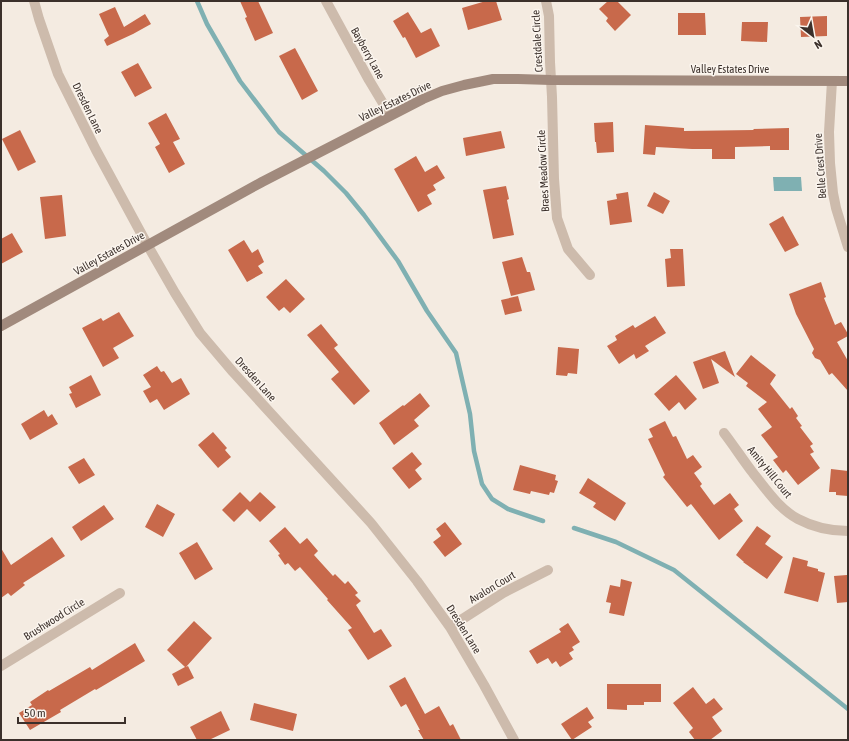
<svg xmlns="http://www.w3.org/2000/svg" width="849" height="741" viewBox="0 0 849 741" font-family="'Asap Condensed',sans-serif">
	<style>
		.water { fill: #7fb0b2 }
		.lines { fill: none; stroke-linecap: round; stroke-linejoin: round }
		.stream { stroke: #7fb0b2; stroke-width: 4.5 }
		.building { fill: #c8694b }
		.street { stroke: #cdbbac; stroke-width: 10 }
		.secondary { stroke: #a18a7d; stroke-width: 10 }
		.labels { text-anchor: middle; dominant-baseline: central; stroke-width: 3; stroke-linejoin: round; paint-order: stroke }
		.street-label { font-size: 11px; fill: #3b302b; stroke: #fbf5ee }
	</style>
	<rect width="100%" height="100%" fill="#f4ebe1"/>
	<path class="water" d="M773,177H801L802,191H774Z"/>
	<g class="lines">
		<path class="stream" d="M197,1L207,24L240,81L279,132L324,171L346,193L364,215L398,261L427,311L456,353L470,414L474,451L482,484L492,499L508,509L543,521
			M574,528L616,542L674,570L848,709"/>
	</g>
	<path class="building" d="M240,1H258L273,33L255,41L245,18L247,17Z
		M486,1H496L502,20L468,30L462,8Z
		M608,1H617L631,15L615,31L606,21L608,18L599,9Z
		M115,7L124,27L145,14L151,24L133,34L107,46L104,40L109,36L99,14Z
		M408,12L421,33L431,28L440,46L416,58L405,37L403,38L393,21Z
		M678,13H705L706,35H678Z
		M827,16V36L801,37L800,17Z
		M742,22H768L767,42L741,41Z
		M295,48L318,91L302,100L279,56Z
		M138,63L152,88L135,97L121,72Z
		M166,113L180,139L173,142L185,164L169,173L155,147L160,144L148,123Z
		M613,122L614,152L597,153L596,142H595L594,123Z
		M645,125L684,128V131L754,130L753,129L789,128V150H770V146L735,147V159H712V149H692L656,147L655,155L643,154Z
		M20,130L36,162L18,171L2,139Z
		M501,131L505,148L466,156L463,138Z
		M416,156L425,172L437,165L445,178L433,185L436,190L427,195L432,204L418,212L394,169Z
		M506,186L509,199L507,200L514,235L493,239L483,190Z
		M628,192L632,222L610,225L607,201L617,199L616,194Z
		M654,192L670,201L663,214L647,206Z
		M62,195L66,236L45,239L40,197Z
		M783,216L799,245L785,252L769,224Z
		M12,233L23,252L1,264V239Z
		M244,240L252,253L258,249L264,262L258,266L263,273L247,282L228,250Z
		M670,249H683L685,286L667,287L665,259L671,258Z
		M522,257L527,272H530L535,290L511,296L502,262Z
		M286,279L305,299L290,313L284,307L279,311L266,297Z
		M821,282L826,297L824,298L835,325L841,322L848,334V336L837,342L848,361V391L832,373L829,375L820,360L815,358L812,353L814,349L796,314L789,294Z
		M518,296L522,311L505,315L501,300Z
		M119,312L134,336L113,348L119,358L103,367L82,328L101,318L103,321Z
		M655,316L666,333L645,346L649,351L636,359L634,354L619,364L607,346L617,340L615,336L633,325L635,328Z
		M321,324L338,345L334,348L370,391L354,405L331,379L339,372L307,335Z
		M558,347L579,349L577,374L568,373L567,376L556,375Z
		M725,351L735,377L711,359L719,383L703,389L693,362Z
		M751,355L776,375L770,384L790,409L792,407L798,416L796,418L802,426L800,427L813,444L810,446L814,452L810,454L820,468L798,485L786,470L783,473L773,460L778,457L761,435L772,427L758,409L767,402L746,386L748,383L736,374Z
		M157,366L161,372L164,371L172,383L181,378L190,394L164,410L157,399L150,403L143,391L151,387L143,375Z
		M91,375L101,395L76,408L69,394L72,393L69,387Z
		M676,375L697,399L685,410L679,402L669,411L654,394Z
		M420,393L430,406L414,420L419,426L394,445L379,423L403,405L404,406Z
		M44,410L48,417L52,414L58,424L30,440L21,424Z
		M665,421L673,437L676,436L687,459L693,455L702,467L694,473L702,484L700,486L714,505L730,493L739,505L734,509L743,521L719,540L691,504L687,507L663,477L665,475L648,439L653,437L649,429Z
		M213,432L227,448L225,450L231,457L218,468L198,445Z
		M412,452L422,464L415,470L422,479L409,489L392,468Z
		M84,458L95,475L79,484L68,467Z
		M520,465L556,475L555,480L558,481L554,493L550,492L549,495L531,491L530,494L513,490Z
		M831,469L848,471V496L836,495V492H829Z
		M588,478L626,503L615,521L593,507L596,503L579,493Z
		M240,492L250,502L260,492L276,507L260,522L247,509L234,522L222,510Z
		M157,504L175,514L163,537L145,527Z
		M104,505L114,519L81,541L72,527Z
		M445,522L462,544L445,557L433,542L441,536L436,529Z
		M757,526L771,536L765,544L783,557L767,579L743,562H744L736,555Z
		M285,527L300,544L307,538L318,551L314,555L333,576L335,574L345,584L348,581L358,593L355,595L361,601L356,605L374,633L381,629L392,646L368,660L348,630L352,628L327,600L328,599L300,567L295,571L288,563L285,565L278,555L280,554L269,541Z
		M52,537L65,556L23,583L25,585L11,596L8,593L1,598V548L11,565Z
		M197,542L213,569L195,580L179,553Z
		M793,557L808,561L807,566L818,569V571L825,573L818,602L784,593Z
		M847,575L848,602L837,603L834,576Z
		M621,579L632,582L624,616L609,613L611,603L606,602L610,585L620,587Z
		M194,621L212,638L186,667L188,666L194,678L178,686L172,674L185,667L167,650Z
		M568,623L580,642L572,647L574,650L569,653L573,659L560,667L556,661L552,664L548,658L537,664L529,651L561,632L559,629Z
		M135,643L145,661L96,690L95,689L60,710L61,712L30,730L19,713L32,705L30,702L48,690L49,691L90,667L92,670Z
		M405,677L425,714L439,706L450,726L453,724L461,740H424L418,730H420L406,704L401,707L389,686Z
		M607,684H661V702H644V705H627V710L607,709Z
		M693,687L706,704L714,698L723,709L712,717L722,731L710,740H695L689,732L693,728L673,703Z
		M254,703L297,714L293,731L250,720Z
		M587,707L594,718L588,722L592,727L572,740L561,724Z
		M221,711L230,730L209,740H197L190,727Z"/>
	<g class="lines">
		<path class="street" d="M34,1L39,19L58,74L96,150L148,246L175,293L200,333L233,372L371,523L417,581L450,627L484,685L514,740
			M326,1L369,80L390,115
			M546,1L549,16L550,62L552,97L554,179L557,218L568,249L590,275
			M832,81L829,132L830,163L833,193L836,208L848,247
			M724,433C734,446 743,460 753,473C766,489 779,509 798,519C813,527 831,531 848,531
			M450,627L503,593L548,570
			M1,666L120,593"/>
		<path class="secondary" d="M1,326L262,182L423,99L442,91L464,85L493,79H518L551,80L848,81"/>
	</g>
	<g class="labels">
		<g class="street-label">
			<text transform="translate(537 41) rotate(-93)">Crestdale Circle</text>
			<text transform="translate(368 53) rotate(61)">Bayberry Lane</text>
			<text x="730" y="69">Valley Estates Drive</text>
			<text transform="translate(395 101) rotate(-26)">Valley Estates Drive</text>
			<text transform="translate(88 108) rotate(64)">Dresden Lane</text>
			<text transform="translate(820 166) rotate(-94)">Belle Crest Drive</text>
			<text transform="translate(543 171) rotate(-93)">Braes Meadow Circle</text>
			<text transform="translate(109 253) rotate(-29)">Valley Estates Drive</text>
			<text transform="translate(256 379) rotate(48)">Dresden Lane</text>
			<text transform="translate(770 472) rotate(51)">Amity Hill Court</text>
			<text transform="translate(492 587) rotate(-31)">Avalon Court</text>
			<text transform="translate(54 619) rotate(-32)">Brushwood Circle</text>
			<text transform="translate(464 629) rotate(58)">Dresden Lane</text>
		</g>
	</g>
	<rect width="849" height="741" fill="none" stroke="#3b302b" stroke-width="4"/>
	<g transform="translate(813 36) rotate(149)" stroke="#fbf5ee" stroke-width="3" paint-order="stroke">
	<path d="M0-3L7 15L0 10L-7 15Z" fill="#3b302b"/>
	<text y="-6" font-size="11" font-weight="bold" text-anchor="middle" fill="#3b302b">N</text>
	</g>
	<path d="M18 717v6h107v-6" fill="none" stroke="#3b302b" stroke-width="2"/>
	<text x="24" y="717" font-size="12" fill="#3b302b" stroke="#fbf5ee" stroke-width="3" paint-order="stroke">50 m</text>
</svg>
